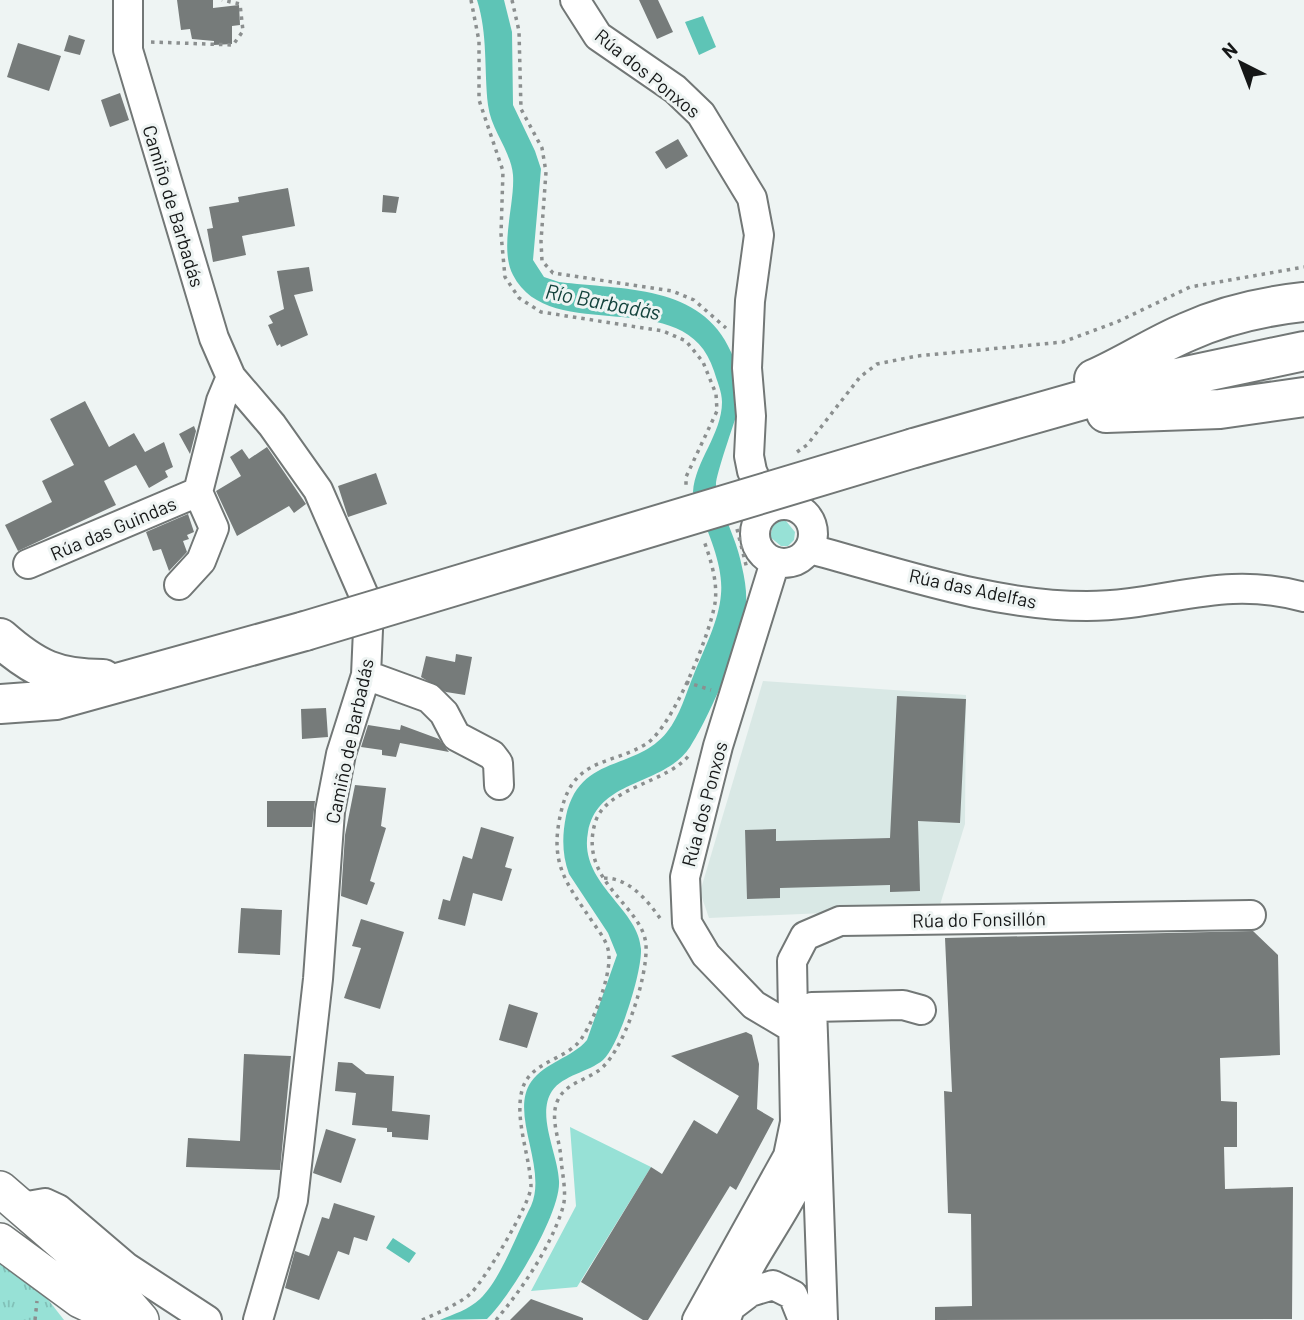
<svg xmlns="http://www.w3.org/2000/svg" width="1304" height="1320" viewBox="0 0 1304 1320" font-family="Barlow,sans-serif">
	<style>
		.built { fill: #d9e8e5 }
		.green { fill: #97e1d6 }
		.park { fill: url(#park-tufts) }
		.water { fill: #5ec4b6 }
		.building { fill: #767b7a }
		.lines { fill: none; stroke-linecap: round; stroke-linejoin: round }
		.minor-casing { stroke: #727776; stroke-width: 32 }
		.major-casing { stroke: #727776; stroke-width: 38 }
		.highway-casing { stroke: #727776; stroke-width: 42 }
		.path { stroke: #8b8f8f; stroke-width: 3.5; stroke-dasharray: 3.5 5; stroke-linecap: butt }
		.minor { stroke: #fff; stroke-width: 28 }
		.major { stroke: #fff; stroke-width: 35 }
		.highway { stroke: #fff; stroke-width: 38 }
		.highway-bridge-casing { stroke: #727776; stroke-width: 42; stroke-linecap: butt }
		.highway-bridge { stroke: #fff; stroke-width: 38 }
		.labels { text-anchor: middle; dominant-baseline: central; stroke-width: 6; stroke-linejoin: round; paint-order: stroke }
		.street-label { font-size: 19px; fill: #151717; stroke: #eef4f3 }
		.water-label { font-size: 21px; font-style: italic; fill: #13423c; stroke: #eef4f3 }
	</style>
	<defs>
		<pattern id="park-tufts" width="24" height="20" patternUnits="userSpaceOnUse" patternTransform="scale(1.75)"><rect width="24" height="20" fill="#97e1d6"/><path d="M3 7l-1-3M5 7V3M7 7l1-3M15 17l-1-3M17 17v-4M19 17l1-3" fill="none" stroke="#81c0b7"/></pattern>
	</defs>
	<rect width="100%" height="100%" fill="#eef4f3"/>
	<path class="built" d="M763,681L966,695L965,824L939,908L709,918L700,892Z"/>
	<path class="green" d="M773,512L782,516L795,532L794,540L788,546H781L770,537L772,529L765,520Z
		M570,1127L651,1167L577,1287L531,1291L576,1206Z"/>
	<path class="park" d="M0,1250L18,1261L64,1320H0Z"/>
	<path class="water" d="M477,0H504L512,32L513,105L535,151L541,169L533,260L544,277L559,282C622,290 702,284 731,352C739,370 742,390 738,410C734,424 715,477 716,485C721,513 737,539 742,567C745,580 747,593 746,606C743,640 709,718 690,747C663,787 598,778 588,832C578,883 639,908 641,949C642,972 620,1044 603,1060C589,1072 563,1075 552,1091C536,1115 558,1154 559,1181C561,1213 510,1297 487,1319L440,1320C454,1314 468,1310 480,1299C501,1279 517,1233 531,1206C548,1168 509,1114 531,1082C545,1062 572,1058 587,1040L617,955L608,933L569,874C562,855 562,836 566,816C580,753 635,772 667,732C680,716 686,693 694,674C704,649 719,621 721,594C724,561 703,523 693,492C695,461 722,434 722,402C722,392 717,381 714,371C687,281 550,348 513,275C499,248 515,204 513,175C511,151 491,130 488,105C484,69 488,35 477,0Z
		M703,16L716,47L699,55L685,22Z
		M393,1238L416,1253L409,1263L386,1248Z"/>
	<path class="building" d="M177,0H213V8L239,5L240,25L232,26V44L214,45V41L192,39L190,29L181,30Z
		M639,0H658L673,32L657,39Z
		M69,35L85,40L80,55L64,51Z
		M18,43L61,56L49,91L7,77Z
		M120,93L129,120L110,127L101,100Z
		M678,139L688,156L666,169L655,152Z
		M288,188L295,226L242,236L246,255L213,262L207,229L213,228L209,207L239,202L238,197Z
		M383,195L399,197L396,213L382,212Z
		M309,267L313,291L294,295L308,335L281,347L280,344L277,346L268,325L273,323L269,316L284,309L277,271Z
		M85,401L109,447L134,433L145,452L164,442L173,467L165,471L168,477L149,488L136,465L104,481L116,505L18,551L5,525L52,502L42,481L74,465L50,419Z
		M194,426L196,431L190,454L179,434Z
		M267,447L306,504L294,513L289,506L237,536L216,491L241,476L230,457L242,449L249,459Z
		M376,473L387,504L348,517L338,486Z
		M188,514L194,532L187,535L189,539L183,541L187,552L169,571L161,549L153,551L146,532Z
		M456,654L472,657L465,695L446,692L421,677L426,656L455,662Z
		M897,696L966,699L960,823L918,821L920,891L890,892V885L780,888V898L747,899L745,830L776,829V841L890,838Z
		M326,708L328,737L302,739L301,709Z
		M368,725L400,730L401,725L439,739L449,752L400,743L396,757L382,755V750L361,747Z
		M355,785L386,788L381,826L386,828L370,881L375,883L367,905L341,896L345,835Z
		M267,801H315L312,827H267Z
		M481,827L514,837L505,867L512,869L502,901L473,893L465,926L438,919L443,899L450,901L463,856L472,859Z
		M241,908L282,910L280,955L238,953Z
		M361,919L404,932L380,1009L344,998L361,948L352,946Z
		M1253,931L1278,955L1280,1055L1220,1058L1221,1101L1237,1102V1147H1224L1225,1189L1293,1187L1292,1319L935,1320V1307L972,1306L971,1214L948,1213L944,1091L952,1092L945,938Z
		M509,1004L538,1013L527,1048L499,1040Z
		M746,1032L752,1035L759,1064L757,1109L774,1119L736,1190L730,1186L648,1320H643L581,1282L651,1167L662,1174L694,1120L717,1134L739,1096L671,1056Z
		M244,1054L291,1056L280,1170L186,1167L188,1138L240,1141Z
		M338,1062L352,1063L366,1074L394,1076L392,1111L430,1115L428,1140L392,1137V1132H387V1128L352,1125L356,1093L335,1091Z
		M326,1129L356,1139L341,1183L313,1173Z
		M334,1203L375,1216L367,1241L354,1237L349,1255L338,1251L319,1300L285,1288L295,1251L309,1256L322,1217L329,1219Z
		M531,1299L583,1318V1320H510Z"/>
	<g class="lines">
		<g class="minor-casing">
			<path id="minor" d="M128,0V50L214,338L231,377L272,425L318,490L369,607L366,675L341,754L330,811L318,979L293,1200L258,1320
				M575,0L598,36L675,89L701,114L752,198L759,235L750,301L747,368L751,416L749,456L752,471L769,509
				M755 534a29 29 0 1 1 58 0a29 29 0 1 1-58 0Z
				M810,549C900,573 993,606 1087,606C1166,606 1220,574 1304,597
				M775,562L718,746L685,877L687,923L706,955L754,1005L791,1027
				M28,564L198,492L221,401L231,377
				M179,585L201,561L214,528L198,492
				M366,675L429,698L444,713L456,736L492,755L498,763L499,785
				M22,1207L45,1203L58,1209L126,1267L207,1320
				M729,1308L750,1292L773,1285L793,1295L803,1320
				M697,1320L788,1156L795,1122L792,961L805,936L840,921L1251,915
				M726,1320C744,1258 794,1210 812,1148
				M823,1320L812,1007L903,1005L921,1010"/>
		</g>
		<g class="major-casing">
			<path id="major" d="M0,1189L110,1284L141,1320
				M0,1241L80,1300L123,1320"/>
		</g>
		<g class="highway-casing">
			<path id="highway" d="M1094,379C1126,365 1156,345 1187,332C1222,316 1266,306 1304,302
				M1106,413L1220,409L1304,397
				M914,448L1111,392L1304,351
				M0,638C35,669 57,679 103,679
				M0,704L56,700L305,631"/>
		</g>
		<path class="path" d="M471,0L479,41V100L503,171L501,234L505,277L519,298L541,312L663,331L686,341L703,362L716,394L717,411L686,477V488
			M512,0L519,31L521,109L542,148L546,172L541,241L542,261L553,273L672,291L694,300L726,328
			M151,42L233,45L243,31L240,4L222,0
			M797,452L807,445L860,377L877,364L917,356L1063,342L1119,321L1190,287L1304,267
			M737,529L747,569
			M686,682L711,690
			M604,878C630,878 648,901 662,921
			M35,1320L37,1301
			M422,1320C438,1313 455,1306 469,1295C482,1285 532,1201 531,1186C530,1155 513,1117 523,1087C531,1064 560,1060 576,1045C591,1031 610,978 609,957C609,944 601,934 594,924C565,881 548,863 562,808C575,757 612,765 646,744C672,728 710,635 715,603C718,583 711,560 704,541
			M496,1320C522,1289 551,1247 563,1207C567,1193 562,1173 561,1159C560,1140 550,1120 557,1102C564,1084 584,1081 598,1071C624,1053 648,976 646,945C643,905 578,882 595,823C606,786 668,784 691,753"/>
		<use href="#minor" class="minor"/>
		<use href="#major" class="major"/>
		<use href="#highway" class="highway"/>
		<g class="highway-bridge-casing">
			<path id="highway-bridge" d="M305,631L914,448"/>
		</g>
		<use href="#highway-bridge" class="highway-bridge"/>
	</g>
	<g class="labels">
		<g class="street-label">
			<text transform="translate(648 73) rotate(39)">Rúa dos Ponxos</text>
			<text transform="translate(174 206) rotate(73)">Camiño de Barbadás</text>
			<text transform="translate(113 528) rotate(-23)">Rúa das Guindas</text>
			<text transform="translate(973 588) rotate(12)">Rúa das Adelfas</text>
			<text transform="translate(349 741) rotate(-78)">Camiño de Barbadás</text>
			<text transform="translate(704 804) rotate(-75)">Rúa dos Ponxos</text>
			<text transform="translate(979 919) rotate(-1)">Rúa do Fonsillón</text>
		</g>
		<g class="water-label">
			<text transform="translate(603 301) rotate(11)">Río Barbadás</text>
		</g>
	</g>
	<g transform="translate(1241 63) rotate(318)" stroke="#eef4f3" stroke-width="5" paint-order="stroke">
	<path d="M0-5L12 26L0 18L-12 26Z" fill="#151717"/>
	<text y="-10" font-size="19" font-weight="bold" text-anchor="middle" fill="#151717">N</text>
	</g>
</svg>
